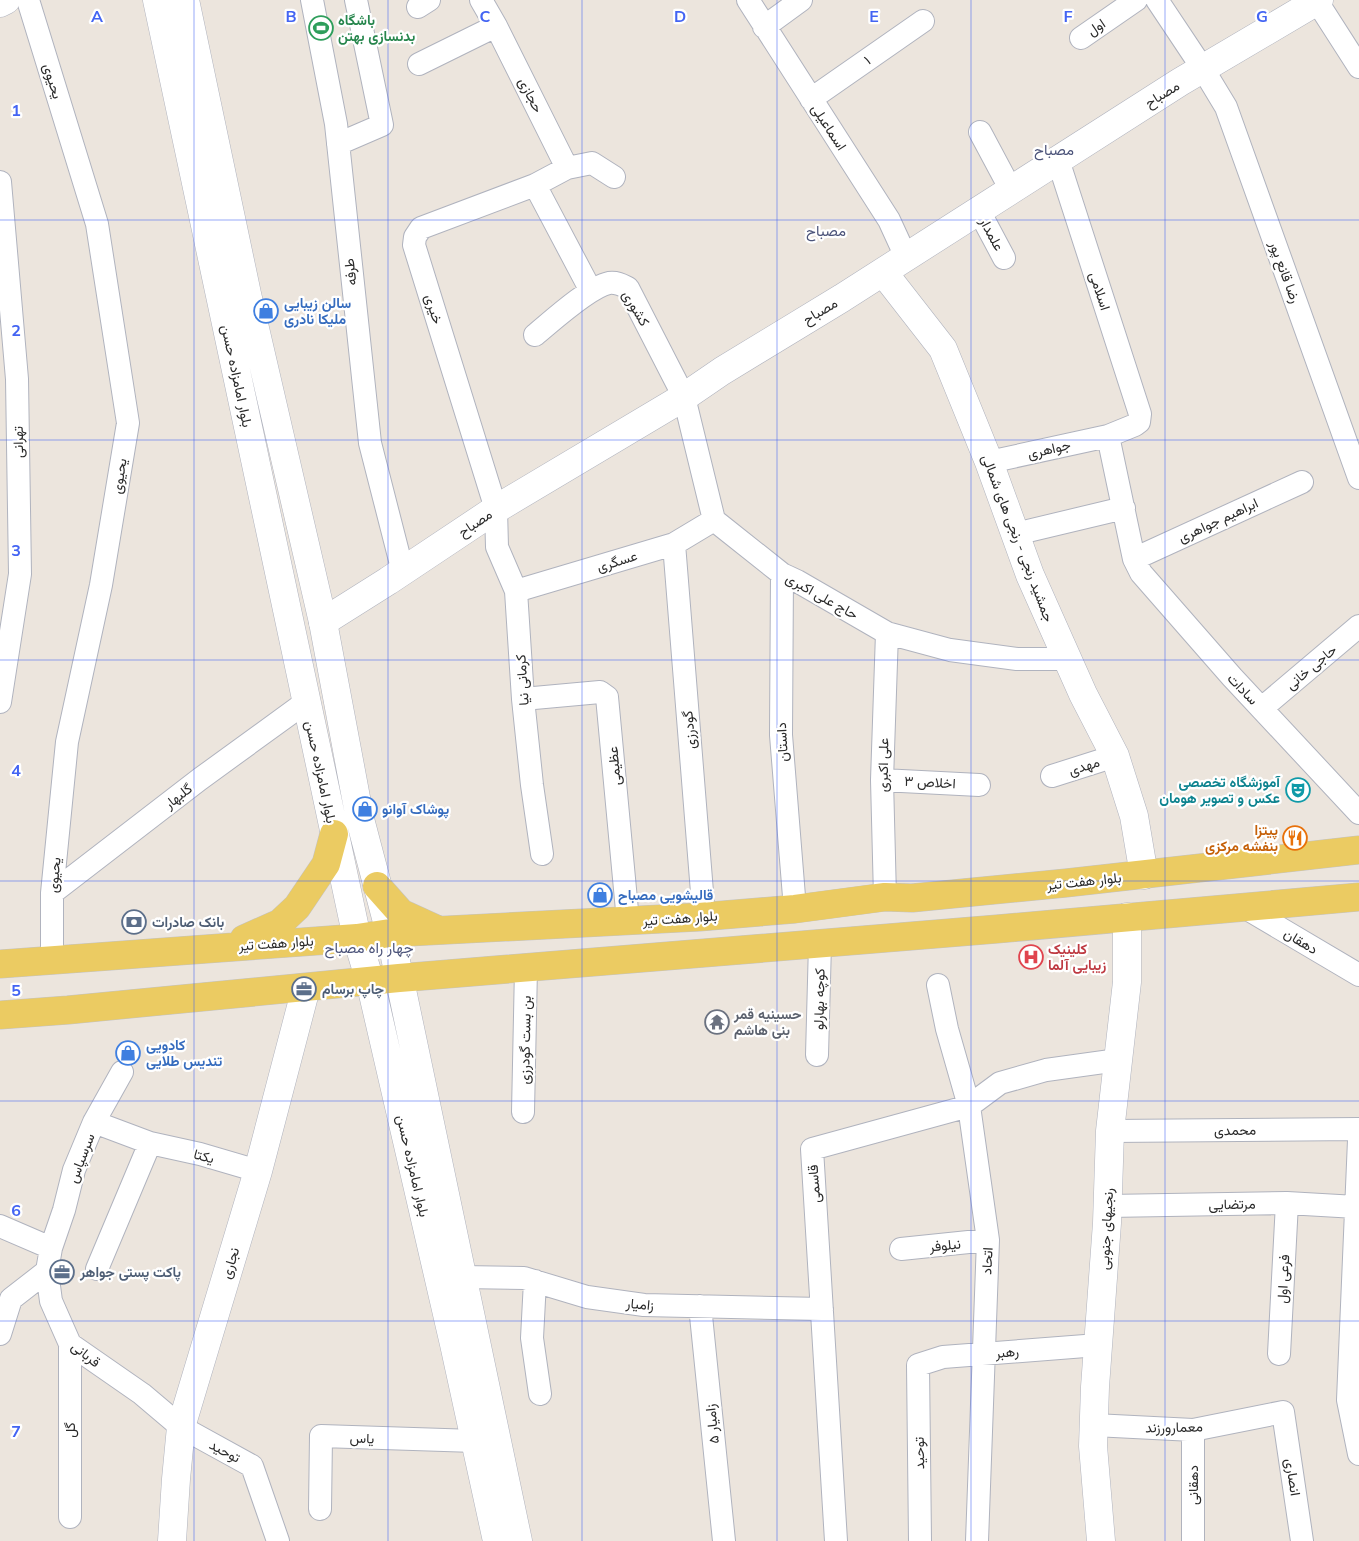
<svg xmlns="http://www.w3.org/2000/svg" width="1359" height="1541" viewBox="0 0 1359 1541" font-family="Mulish,Vazirmatn,sans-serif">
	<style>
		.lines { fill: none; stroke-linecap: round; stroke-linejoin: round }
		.minor-casing { stroke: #b0b3be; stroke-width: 24 }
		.tertiary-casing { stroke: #b0b3be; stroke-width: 29 }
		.secondary-casing { stroke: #b0b3be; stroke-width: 29 }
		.primary-casing { stroke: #c3c3c3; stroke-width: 29 }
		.minor { stroke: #fff; stroke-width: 22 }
		.tertiary { stroke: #fff; stroke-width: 28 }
		.secondary { stroke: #fff; stroke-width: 28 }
		.primary { stroke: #ebcb62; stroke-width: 28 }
		.grid { fill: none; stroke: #4364f3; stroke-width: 1; stroke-opacity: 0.55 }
		.labels { text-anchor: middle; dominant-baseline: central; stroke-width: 4.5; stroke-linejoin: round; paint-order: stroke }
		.leisure-label { font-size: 14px; font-weight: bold; fill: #27864d; stroke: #fff; text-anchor: start }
		.street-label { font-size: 14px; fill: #2a2a2a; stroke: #fff }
		.shop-label { font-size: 14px; font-weight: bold; fill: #366cbe; stroke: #fff; text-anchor: start }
		.culture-label { font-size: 14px; font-weight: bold; fill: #0d838f; stroke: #fff; text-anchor: end }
		.food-label { font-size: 14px; font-weight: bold; fill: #c56008; stroke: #fff; text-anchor: end }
		.service-label { font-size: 14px; font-weight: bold; fill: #4e5e75; stroke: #fff; text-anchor: start }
		.health-label { font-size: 14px; font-weight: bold; fill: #be3a42; stroke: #fff; text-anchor: start }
		.worship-label { font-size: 14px; font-weight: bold; fill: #5b616d; stroke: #fff; text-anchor: start }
		.neighbourhood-label { font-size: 15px; fill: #4c547a; stroke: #fff }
		.grid-label { font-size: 16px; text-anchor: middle; font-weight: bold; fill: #4364f3; stroke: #fff; stroke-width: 4.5; stroke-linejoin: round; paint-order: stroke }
	</style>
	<rect width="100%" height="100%" fill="#ece5dd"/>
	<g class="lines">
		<g class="minor-casing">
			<path id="minor" d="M28,0L97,224L128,423L101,585L67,742L52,893V960
				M312,0L336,124L370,443L403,572
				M481,0L496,26L567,168
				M748,0L889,220L906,257
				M1157,0L1203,69L1226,107L1359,478
				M1316,0L1359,67
				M418,7L429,0
				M764,27L801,0
				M1081,38L1136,0
				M419,64L496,26
				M811,99L923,21
				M980,132L1011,190
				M338,144L382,125L356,0
				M0,182L17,379L20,574L0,702
				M535,185L591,291
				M979,211L1004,258
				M535,335C552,321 589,287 609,283C617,282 622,285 628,288L684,397L714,520L782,574L797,581L887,633L950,650L1017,659H1068
				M1108,436L1134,559L1141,573L1232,677L1359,813
				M989,462L1108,436L1135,425L1139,422L1140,414L1058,160
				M1015,534L1124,508
				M674,544L704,917
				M1134,559L1302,482
				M782,574L781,735L795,909
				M516,591L674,544L714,520
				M523,699L600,692L607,697L628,921
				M1262,708L1359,626
				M1052,776L1115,756
				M882,780L979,785
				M542,854L532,785L523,699L516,591L497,547L496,509L414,245L415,237L421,228L535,185L567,168L592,163L614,177
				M52,893L200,779L306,702
				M885,897L882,780L887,633
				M1244,907L1359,975
				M938,985L947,1029L969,1106L988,1240L977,1541
				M817,1055L820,944
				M122,1072L94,1122L74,1170L64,1210L51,1248L47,1271L51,1301L70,1344L142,1394L181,1427L252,1466L278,1541
				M523,1112L526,968
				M94,1122L150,1143L200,1154L258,1171
				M1110,1131L1359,1129
				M1359,1140L1348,1400L1359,1454
				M1108,1206L1287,1203L1356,1207
				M0,1226L51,1248
				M901,1249L988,1240
				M97,1269L150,1143
				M461,1277L524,1278L587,1297L644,1305L822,1309
				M535,1281L532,1338L540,1394
				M700,1306L724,1541
				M0,1334L11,1299L47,1271
				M1279,1354L1287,1203
				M1094,1425L1193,1430L1283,1412L1302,1541
				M320,1509L321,1436L475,1441
				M70,1517V1344
				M836,1541L812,1149L969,1106L1000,1083L1046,1070L1118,1060
				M920,1541L918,1365L943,1357L1098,1345
				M1193,1541V1430"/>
		</g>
		<g class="tertiary-casing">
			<path id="tertiary" d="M0,3L6,0
				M883,272L943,349L989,462L1030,575L1083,694L1115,756L1134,816L1144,875
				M323,622L388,581L496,509L684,397L722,371L842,298L1180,82L1319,0
				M172,1541L176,1479L181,1427L258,1171L306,988
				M1101,1541L1093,1446L1095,1387L1107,1223L1110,1131L1127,982V917"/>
		</g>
		<g class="secondary-casing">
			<path id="secondary" d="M157,0L357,938L370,981L454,1344L497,1541
				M185,0L247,294L323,622L360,819L390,933L518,1541"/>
		</g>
		<g class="primary-casing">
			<path id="primary" d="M377,886L401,913L436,929
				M244,939L280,923L297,907L326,864L334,834
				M0,964L357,938L390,933L699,917L795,909L885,897L912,898L1066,883L1359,850
				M0,1015L68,1010L399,978L997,929L1359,897"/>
		</g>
		<use href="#minor" class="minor"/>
		<use href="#tertiary" class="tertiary"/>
		<use href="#secondary" class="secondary"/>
		<use href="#primary" class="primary"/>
	</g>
	<path class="grid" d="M194,0V1541M388,0V1541M582,0V1541M777,0V1541M971,0V1541M1165,0V1541M0,220H1359M0,440H1359M0,660H1359M0,881H1359M0,1101H1359M0,1321H1359"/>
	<defs>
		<g id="stadium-ring" transform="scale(1.25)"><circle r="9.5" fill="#fff" stroke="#2e9e5b" stroke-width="1.5"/><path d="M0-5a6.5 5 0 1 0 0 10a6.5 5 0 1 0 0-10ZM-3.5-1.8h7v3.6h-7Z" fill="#2e9e5b"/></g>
		<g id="shop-ring" transform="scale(1.25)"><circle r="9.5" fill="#fff" stroke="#3f7fe0" stroke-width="1.5"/><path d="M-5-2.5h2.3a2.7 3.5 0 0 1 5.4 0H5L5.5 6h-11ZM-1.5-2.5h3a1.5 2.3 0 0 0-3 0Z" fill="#3f7fe0"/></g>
		<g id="theatre-ring" transform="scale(1.25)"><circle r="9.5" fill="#fff" stroke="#0f9aa8" stroke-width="1.5"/><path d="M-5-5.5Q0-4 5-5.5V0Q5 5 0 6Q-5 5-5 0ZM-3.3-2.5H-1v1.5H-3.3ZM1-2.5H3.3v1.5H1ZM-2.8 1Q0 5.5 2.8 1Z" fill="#0f9aa8"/></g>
		<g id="restaurant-ring" transform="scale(1.25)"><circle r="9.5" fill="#fff" stroke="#e8710a" stroke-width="1.5"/><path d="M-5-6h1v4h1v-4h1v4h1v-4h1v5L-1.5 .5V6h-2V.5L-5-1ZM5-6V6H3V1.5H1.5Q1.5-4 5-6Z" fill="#e8710a"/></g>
		<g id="bank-ring" transform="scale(1.25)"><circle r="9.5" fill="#fff" stroke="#5c6f8a" stroke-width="1.5"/><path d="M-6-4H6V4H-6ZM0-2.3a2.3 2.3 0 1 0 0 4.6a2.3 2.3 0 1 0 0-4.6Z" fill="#5c6f8a"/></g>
		<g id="hospital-ring" transform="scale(1.25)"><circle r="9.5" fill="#fff" stroke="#e0444e" stroke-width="1.5"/><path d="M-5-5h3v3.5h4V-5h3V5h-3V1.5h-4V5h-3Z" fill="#e0444e"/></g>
		<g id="office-ring" transform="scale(1.25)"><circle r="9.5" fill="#fff" stroke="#5c6f8a" stroke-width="1.5"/><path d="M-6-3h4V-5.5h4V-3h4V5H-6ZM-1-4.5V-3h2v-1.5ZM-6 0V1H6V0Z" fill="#5c6f8a"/></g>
		<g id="temple-ring" transform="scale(1.25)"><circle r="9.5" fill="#fff" stroke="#6b7280" stroke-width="1.5"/><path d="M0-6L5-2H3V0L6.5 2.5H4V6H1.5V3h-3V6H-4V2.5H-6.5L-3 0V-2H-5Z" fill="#6b7280"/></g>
	</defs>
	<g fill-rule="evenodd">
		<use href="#stadium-ring" x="321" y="28"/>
		<use href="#shop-ring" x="266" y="311"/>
		<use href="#theatre-ring" x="1298" y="790"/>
		<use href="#shop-ring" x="365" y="809"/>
		<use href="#restaurant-ring" x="1295" y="838"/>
		<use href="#shop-ring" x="600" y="895"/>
		<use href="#bank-ring" x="134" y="922"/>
		<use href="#hospital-ring" x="1031" y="957"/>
		<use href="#office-ring" x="304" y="989"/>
		<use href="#temple-ring" x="717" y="1022"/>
		<use href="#shop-ring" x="128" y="1053"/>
		<use href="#office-ring" x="62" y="1272"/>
	</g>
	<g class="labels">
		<g class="leisure-label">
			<text x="338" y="20">باشگاه<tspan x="338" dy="16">بدنسازی بهتن</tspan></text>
		</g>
		<g class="street-label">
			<text transform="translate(1096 27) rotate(-34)">اول</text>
			<text transform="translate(867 60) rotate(-35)">۱</text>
			<text transform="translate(53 81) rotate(73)">یحیوی</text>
			<text transform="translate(1162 94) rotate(-32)">مصباح</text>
			<text transform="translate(531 95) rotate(63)">حجازی</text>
			<text transform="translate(829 127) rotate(57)">اسماعیلی</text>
			<text transform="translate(992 234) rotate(62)">علمدار</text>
			<text transform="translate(350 272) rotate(-96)">طرفه</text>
			<text transform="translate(1285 272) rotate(70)">رضا قانع پور</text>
			<text transform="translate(1100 291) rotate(72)">اسلامی</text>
			<text transform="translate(636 308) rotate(59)">کشوری</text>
			<text transform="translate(434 309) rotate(73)">خیری</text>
			<text transform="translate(820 311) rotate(-31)">مصباح</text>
			<text transform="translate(237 376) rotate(78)">بلوار امامزاده حسن</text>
			<text transform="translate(18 442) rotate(-91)">تهرانی</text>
			<text transform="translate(1049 449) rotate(-13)">جواهری</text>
			<text transform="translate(119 476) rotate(-81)">یحیوی</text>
			<text transform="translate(1218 520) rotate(-25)">ابراهیم جواهری</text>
			<text transform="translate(475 523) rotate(-34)">مصباح</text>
			<text transform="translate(1018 538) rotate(69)">جمشید رنجی - رنجی های شمالی</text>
			<text transform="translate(617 561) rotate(-17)">عسگری</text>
			<text transform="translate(822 596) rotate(29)">حاج علی اکبری</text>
			<text transform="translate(1311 667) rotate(-40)">حاجی خانی</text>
			<text transform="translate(522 680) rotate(-94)">کرمانی نیا</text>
			<text transform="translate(1243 689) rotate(46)">سادات</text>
			<text transform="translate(689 730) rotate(-95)">گودرزی</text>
			<text transform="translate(782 742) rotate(-93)">داستان</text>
			<text transform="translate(883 765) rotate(-89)">علی اکبری</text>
			<text transform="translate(614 766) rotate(-95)">عظیمی</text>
			<text transform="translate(1084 766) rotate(-18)">مهدی</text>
			<text transform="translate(321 772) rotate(78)">بلوار امامزاده حسن</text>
			<text transform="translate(930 782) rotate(3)">اخلاص ۳</text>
			<text transform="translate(178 796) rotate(-38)">گلبهار</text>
			<text transform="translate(54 875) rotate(-85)">یحیوی</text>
			<text transform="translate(1084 881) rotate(-6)">بلوار هفت تیر</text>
			<text transform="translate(680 918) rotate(-4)">بلوار هفت تیر</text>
			<text transform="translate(1301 941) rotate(31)">دهقان</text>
			<text transform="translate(276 943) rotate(-4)">بلوار هفت تیر</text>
			<text transform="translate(819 999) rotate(-89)">کوچه بهارلو</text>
			<text transform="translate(525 1040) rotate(-89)">بن بست گودرزی</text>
			<text transform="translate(1235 1130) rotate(-1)">محمدی</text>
			<text transform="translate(204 1156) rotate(15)">یکتا</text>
			<text transform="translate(81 1158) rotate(-69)">سرسپاس</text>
			<text transform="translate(413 1166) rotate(77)">بلوار امامزاده حسن</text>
			<text transform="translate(814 1184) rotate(-94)">قاسمی</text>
			<text transform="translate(1232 1204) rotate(-1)">مرتضایی</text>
			<text transform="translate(1106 1229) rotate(-87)">رنجیهای جنوبی</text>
			<text transform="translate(945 1245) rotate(-6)">نیلوفر</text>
			<text transform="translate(987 1261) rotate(-87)">اتحاد</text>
			<text transform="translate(230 1263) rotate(-73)">نجاری</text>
			<text transform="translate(1283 1279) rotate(-87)">فرعی اول</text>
			<text transform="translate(640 1304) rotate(5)">زامیار</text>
			<text transform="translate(1007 1352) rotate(-5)">رهبر</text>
			<text transform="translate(86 1354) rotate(38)">قربانی</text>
			<text transform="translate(712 1424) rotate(-96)">زامیار ۵</text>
			<text transform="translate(1174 1427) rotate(-1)">معمارورزند</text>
			<text transform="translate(70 1430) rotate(-90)">گل</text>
			<text transform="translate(362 1438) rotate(2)">یاس</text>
			<text transform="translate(225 1451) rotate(28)">توحید</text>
			<text transform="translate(919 1453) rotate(-91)">توحید</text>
			<text transform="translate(1293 1477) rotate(81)">انصاری</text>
			<text transform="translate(1193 1485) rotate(-90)">دهقانی</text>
		</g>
		<g class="shop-label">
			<text x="284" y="303">سالن زیبایی<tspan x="284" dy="16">ملیکا نادری</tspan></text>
			<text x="382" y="809">پوشاک آوانو</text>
			<text x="618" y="895">قالیشویی مصباح</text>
			<text x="146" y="1045">کادویی<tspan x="146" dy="16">تندیس طلایی</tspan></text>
		</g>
		<g class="culture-label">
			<text x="1280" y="782">آموزشگاه تخصصی<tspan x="1280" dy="16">عکس و تصویر هومان</tspan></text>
		</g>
		<g class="food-label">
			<text x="1278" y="830">پیتزا<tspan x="1278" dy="16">بنفشه مرکزی</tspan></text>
		</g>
		<g class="service-label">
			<text x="152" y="922">بانک صادرات</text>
			<text x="322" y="989">چاپ برسام</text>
			<text x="80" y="1272">پاکت پستی جواهر</text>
		</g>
		<g class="health-label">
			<text x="1048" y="949">کلینیک<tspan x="1048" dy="16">زیبایی آلما</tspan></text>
		</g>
		<g class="worship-label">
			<text x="734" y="1014">حسینیه قمر<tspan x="734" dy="16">بنی هاشم</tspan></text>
		</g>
		<g class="neighbourhood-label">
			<text x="1054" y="149">مصباح</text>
			<text x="826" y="230">مصباح</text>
			<text x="369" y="947">چهار راه مصباح</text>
		</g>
	</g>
	<g class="grid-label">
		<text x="97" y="22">A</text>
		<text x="291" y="22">B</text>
		<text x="485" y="22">C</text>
		<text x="680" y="22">D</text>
		<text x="874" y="22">E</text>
		<text x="1068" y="22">F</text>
		<text x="1262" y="22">G</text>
		<text x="16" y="116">1</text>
		<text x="16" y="336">2</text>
		<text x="16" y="556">3</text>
		<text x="16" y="776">4</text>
		<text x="16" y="996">5</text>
		<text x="16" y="1216">6</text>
		<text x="16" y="1437">7</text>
	</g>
</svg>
